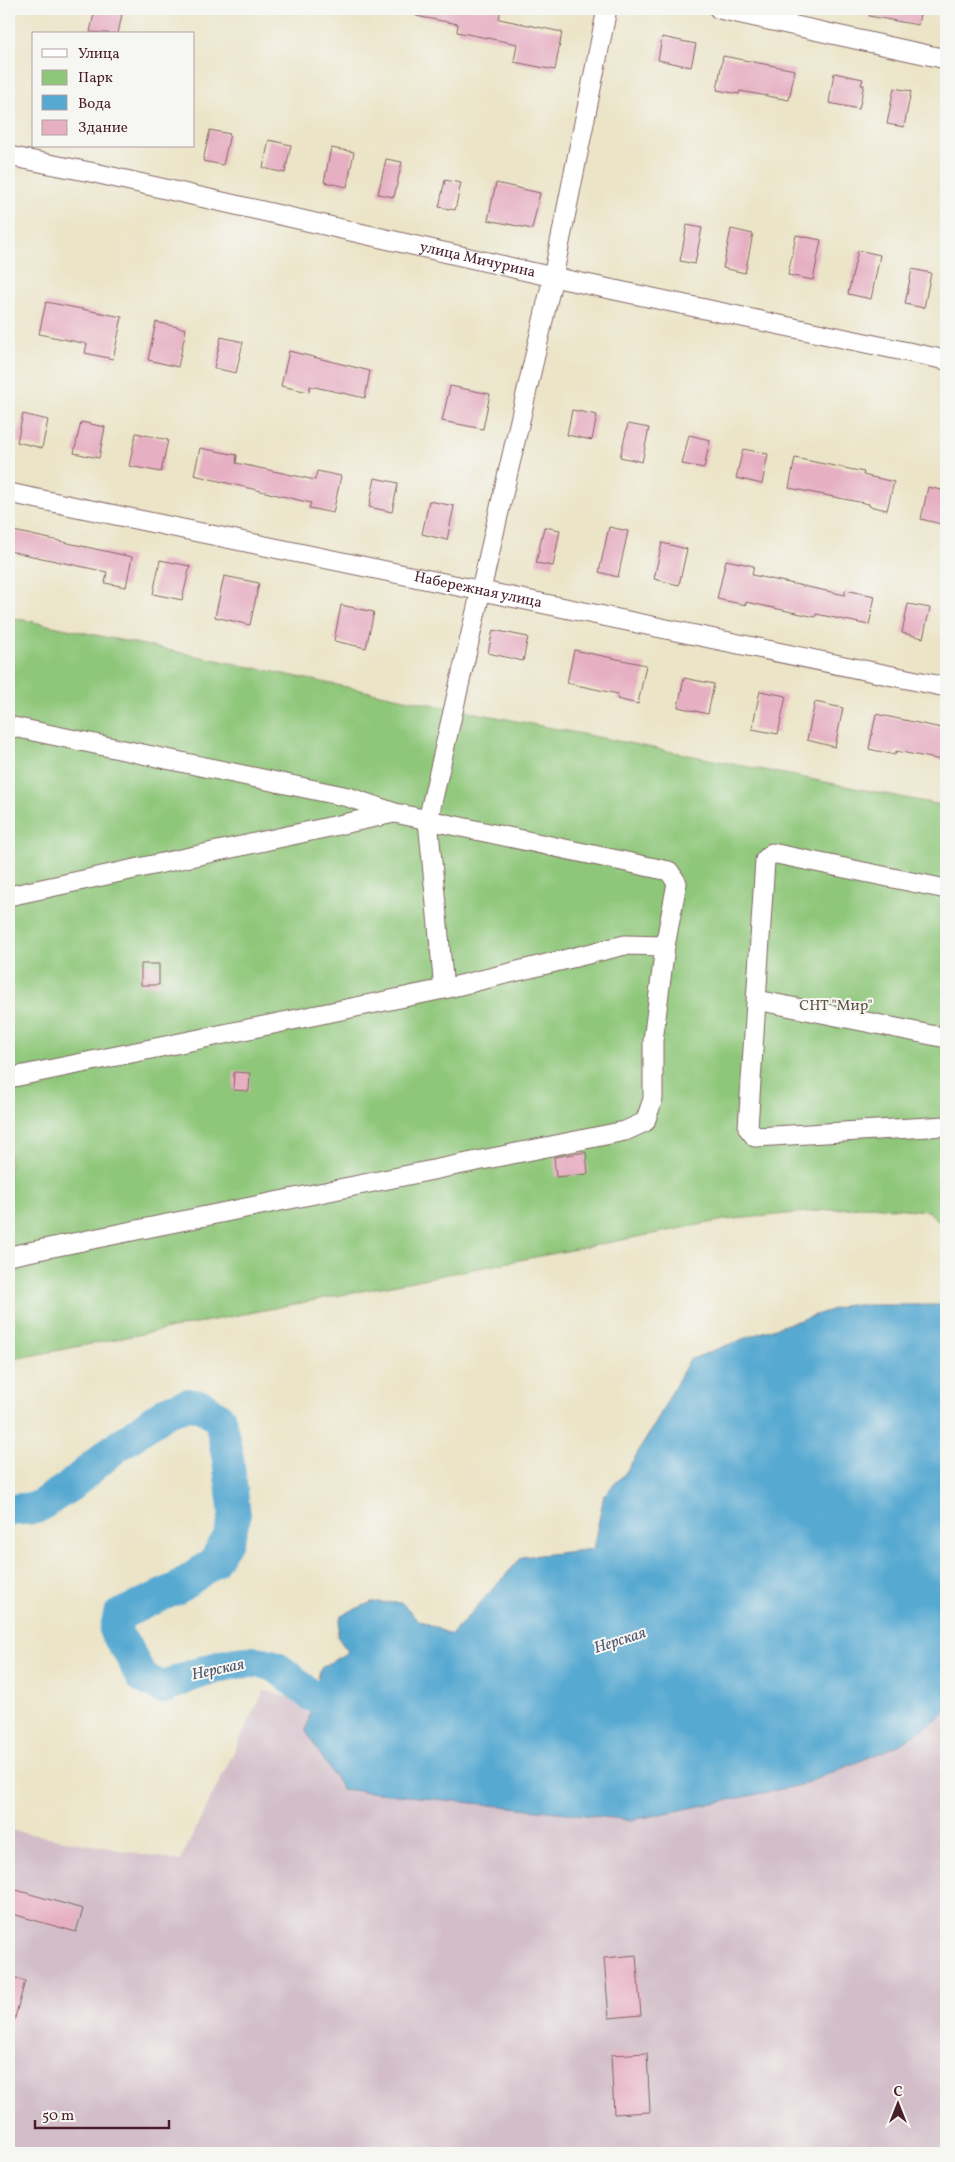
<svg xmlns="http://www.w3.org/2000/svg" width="955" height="2162" viewBox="0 0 955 2162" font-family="Vollkorn,serif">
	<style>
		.industrial { fill: #d2bdc8 }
		.green { fill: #8fc77a; stroke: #6c7352 }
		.water { fill: #56a9d1; stroke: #50647e }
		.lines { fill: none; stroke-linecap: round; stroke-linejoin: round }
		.river { stroke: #56a9d1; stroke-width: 32 }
		.building { fill: #e6afc2 }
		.minor-casing { stroke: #826462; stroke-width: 21 }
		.minor { stroke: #fff; stroke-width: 19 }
		.labels { text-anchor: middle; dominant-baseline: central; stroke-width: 4; stroke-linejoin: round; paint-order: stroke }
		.street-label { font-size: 15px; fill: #4a1f2b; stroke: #f6f6f2 }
		.park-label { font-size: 15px; fill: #5f5143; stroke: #f6f6f2 }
		.water-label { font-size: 16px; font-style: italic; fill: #4f566d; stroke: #f6f6f2 }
	</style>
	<rect width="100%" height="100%" fill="#f6f6f2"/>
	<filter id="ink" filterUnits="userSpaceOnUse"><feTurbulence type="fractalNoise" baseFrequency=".02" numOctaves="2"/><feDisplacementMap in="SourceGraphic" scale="10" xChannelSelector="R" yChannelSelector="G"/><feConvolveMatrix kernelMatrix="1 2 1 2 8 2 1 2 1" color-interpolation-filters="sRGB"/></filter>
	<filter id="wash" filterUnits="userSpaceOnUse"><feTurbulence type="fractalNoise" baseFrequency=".0096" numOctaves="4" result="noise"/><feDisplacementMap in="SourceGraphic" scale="20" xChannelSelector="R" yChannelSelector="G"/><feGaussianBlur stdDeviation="1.12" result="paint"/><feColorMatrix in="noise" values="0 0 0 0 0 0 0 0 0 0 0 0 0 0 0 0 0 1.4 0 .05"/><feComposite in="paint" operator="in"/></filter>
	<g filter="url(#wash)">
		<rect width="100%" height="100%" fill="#ebe4c7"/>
		<path class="industrial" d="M264,1691L313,1702L306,1731L342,1789L480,1802L899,1745L946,1713V2153H9V1830L180,1861Z"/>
		<path class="green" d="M9,617L385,695L946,806V1228L928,1211L870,1206L724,1220L9,1360Z"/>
		<path class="water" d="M846,1305H946V1713L899,1745L801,1785L632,1820L342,1789L306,1731C311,1709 314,1690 321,1668L348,1652L337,1636L341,1615L372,1602L402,1603L419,1620L451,1635L522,1557L593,1549L604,1495L626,1472L655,1424L689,1360L751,1336Z"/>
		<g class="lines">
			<path class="river" d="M9,1510L36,1508L70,1486L110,1452L167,1411L188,1404L203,1406L220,1419L228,1459L235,1516L229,1537L213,1563L178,1588L119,1615L115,1632L129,1652L141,1677L164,1688C190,1675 246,1652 275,1667C288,1674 300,1687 312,1696L356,1691"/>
		</g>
		<g id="blocks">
			<path class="building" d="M95,9H123L118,34L90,32Z
				M417,9H501L499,19L562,32L555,70L514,62L517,44L457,32L458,24L416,16Z
				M870,9H921L918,25L869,16Z
				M662,37L696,44L691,67L658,60Z
				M723,56L795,70L789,100L740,91L739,94L717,90Z
				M834,73L863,79L861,85H864L859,109L829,103Z
				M894,88L911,91L904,127L887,124Z
				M210,130L230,134L223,165L203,161Z
				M269,140L291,145L285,173L263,168Z
				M331,148L354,152L347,187L324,182Z
				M386,159L402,162L394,197L378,194Z
				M445,180L461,183L455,210L439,207Z
				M496,183L540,193L532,229L488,220Z
				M687,225L702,228L695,264L680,261Z
				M731,229L753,234L745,273L723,268Z
				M796,235L821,240L813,280L788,275Z
				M858,250L880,255L871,299L848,294Z
				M912,269L931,273L924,308L905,304Z
				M46,302L122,317L113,359L85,353L87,344L39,334Z
				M156,322L186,329L178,367L148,360Z
				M221,337L243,342L236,373L214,368Z
				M289,351L370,371L365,398L310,386L309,392L281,386Z
				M450,386L490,394L483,429L442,421Z
				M572,410L597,415L592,440L567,435Z
				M23,414L48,420L42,448L17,442Z
				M81,422L105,427L99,458L74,453Z
				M628,424L649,428L642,462L620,457Z
				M136,433L168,440L161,472L129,466Z
				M689,435L710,440L704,468L682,464Z
				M200,448L237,455L236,463L315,480L317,471L341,476L333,513L309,508L311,503L194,475Z
				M743,449L768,454L762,484L736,478Z
				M795,458L864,472L863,475L894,482L887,510L869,506V504L789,488Z
				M375,478L398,483L392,512L369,507Z
				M928,487L946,491L941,524L921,519Z
				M429,501L454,506L447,540L422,534Z
				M544,527L560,530L553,566L536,563Z
				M609,527L628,531L618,577L599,572Z
				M9,530L132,557L126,587L105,583L107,572L9,551Z
				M662,543L687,549L679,585L654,579Z
				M160,560L190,566L182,600L153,594Z
				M726,560L754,566L752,575L845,595V590L875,596L869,625L816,614L815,617L746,602V605L717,599Z
				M224,576L259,583L250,625L215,617Z
				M908,604L930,608L923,638L902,633Z
				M341,605L374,612L366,648L334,641Z
				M493,630L528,637L523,661L488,653Z
				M574,650L646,665L638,704L617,699L618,694L567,683Z
				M684,678L714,684L708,714L678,707Z
				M760,691L786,696L778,734L752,729Z
				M815,702L843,708L835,747L807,740Z
				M876,714L946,729V761L896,751L895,755L869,749Z
				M141,964H159V985H141Z
				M234,1072L250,1073L249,1091L233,1090Z
				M586,1152L588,1174L556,1177L554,1157Z
				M9,1888L83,1909L76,1932L9,1913Z
				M636,1955L641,2015L609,2018L604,1958Z
				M9,1976L25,1981L13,2025L9,2024Z
				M647,2053L650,2112L614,2114L611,2055Z"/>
		</g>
	</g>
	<g filter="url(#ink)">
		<use href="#blocks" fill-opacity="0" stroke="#826462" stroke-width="1"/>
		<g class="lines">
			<g class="minor-casing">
				<g id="minor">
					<path d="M719,9L946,59"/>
					<path id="s1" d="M9,156L95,173L553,277L946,360"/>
					<path id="s2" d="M9,493L946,687"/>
					<path d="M9,726L348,797L395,813L669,871L677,883L665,946L653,1041V1099L645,1122L625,1131L9,1256"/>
					<path d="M946,889L772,853L765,860L748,1128L755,1137L946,1126"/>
					<path d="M9,896L394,813"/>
					<path d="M444,989L428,820L553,277L607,9"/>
					<path d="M757,1000L946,1038"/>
					<path d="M9,1078L444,989L625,945L665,946"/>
				</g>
			</g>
			<use href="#minor" class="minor"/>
		</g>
	</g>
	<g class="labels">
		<g class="street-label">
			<text stroke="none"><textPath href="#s1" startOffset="480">улица Мичурина</textPath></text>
			<text stroke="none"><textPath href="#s2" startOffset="479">Набережная улица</textPath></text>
		</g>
		<g class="park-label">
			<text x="836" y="1006">СНТ "Мир"</text>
		</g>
		<g class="water-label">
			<text transform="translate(620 1641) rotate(-18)">Нерская</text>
			<text transform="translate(218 1670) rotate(-12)">Нерская</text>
		</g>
	</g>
	<rect width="955" height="2162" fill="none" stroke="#f6f6f2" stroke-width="30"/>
	<rect x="32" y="32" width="162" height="115" fill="#f6f6f2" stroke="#b1a0a2"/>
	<rect x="42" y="49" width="25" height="8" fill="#ffffff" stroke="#b1a0a2"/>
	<text x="78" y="58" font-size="15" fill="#4a1f2b">Улица</text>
	<rect x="42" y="70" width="25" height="15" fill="#8fc77a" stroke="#b1a0a2"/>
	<text x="78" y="82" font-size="15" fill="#4a1f2b">Парк</text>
	<rect x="42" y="95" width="25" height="15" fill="#56a9d1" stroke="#b1a0a2"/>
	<text x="78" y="108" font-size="15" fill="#4a1f2b">Вода</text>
	<rect x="42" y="120" width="25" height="15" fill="#e6afc2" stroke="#b1a0a2"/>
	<text x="78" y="132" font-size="15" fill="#4a1f2b">Здание</text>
	<g transform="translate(898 2104)" stroke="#f6f6f2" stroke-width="4" paint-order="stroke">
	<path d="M0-4L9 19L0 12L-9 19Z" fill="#4a1f2b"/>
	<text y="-8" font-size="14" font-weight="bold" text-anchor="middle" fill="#4a1f2b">С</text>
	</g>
	<path d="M35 2120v8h134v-8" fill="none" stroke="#4a1f2b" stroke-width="2.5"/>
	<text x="42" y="2120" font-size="15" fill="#4a1f2b" stroke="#f6f6f2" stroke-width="4" paint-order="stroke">50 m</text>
</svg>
